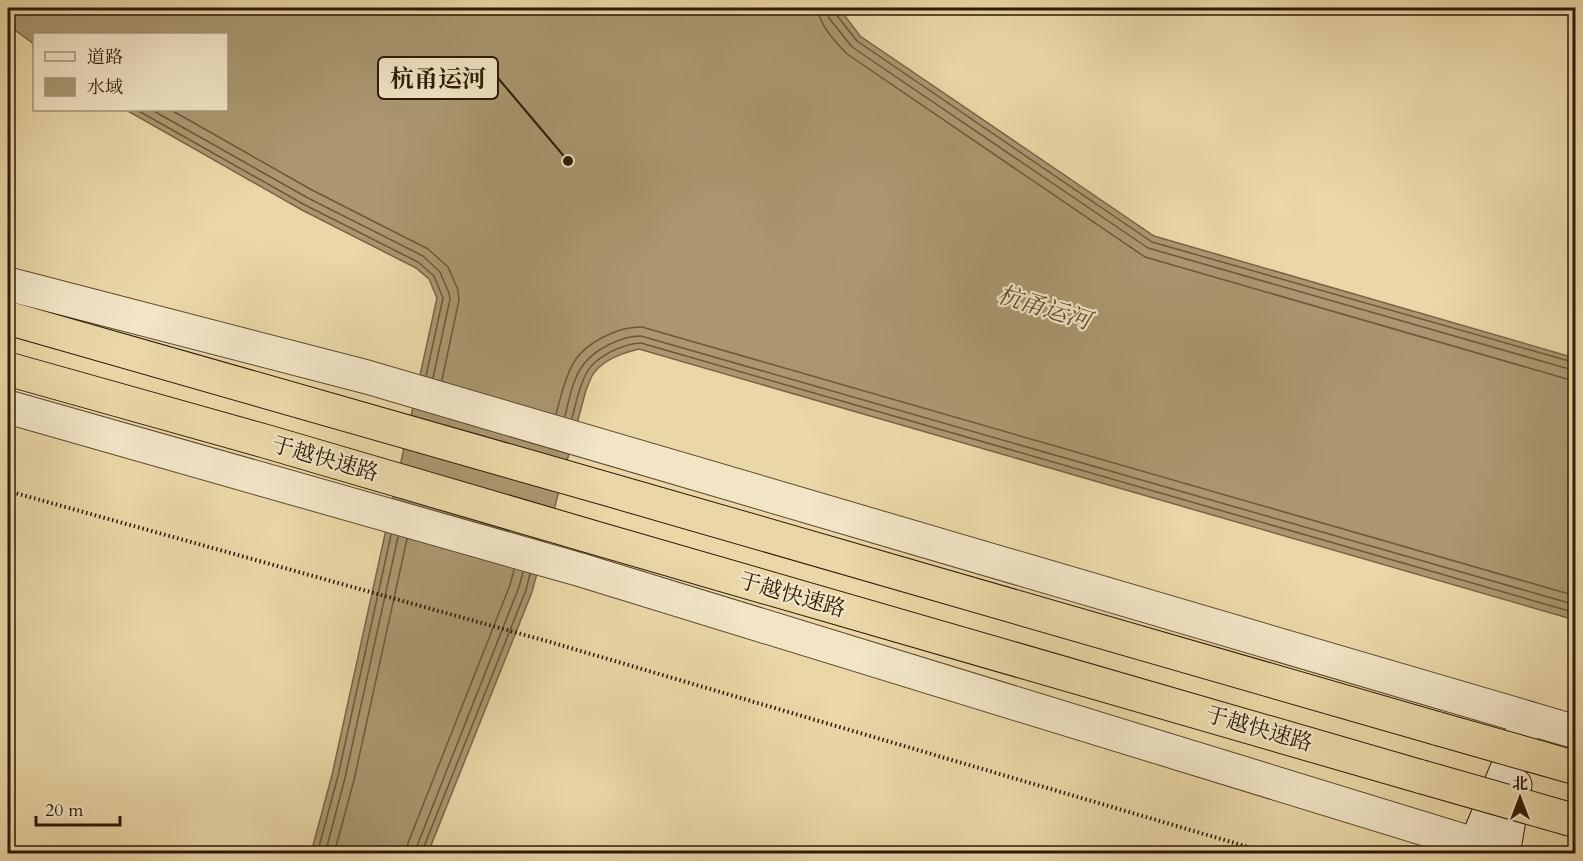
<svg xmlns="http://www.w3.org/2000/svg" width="1583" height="861" viewBox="0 0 1583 861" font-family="Cardo,'Noto Serif SC',serif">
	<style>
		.water { fill: #aa9770; stroke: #786545; stroke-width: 1.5 }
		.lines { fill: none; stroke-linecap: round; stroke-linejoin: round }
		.shore { stroke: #6c583a; stroke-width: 1.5 }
		.tertiary-casing { stroke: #5c492e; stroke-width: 35 }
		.secondary-casing { stroke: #2d1a05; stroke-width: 35 }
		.trunk-casing { stroke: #2d1a05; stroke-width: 35 }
		.path { stroke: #2d1a05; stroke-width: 4; stroke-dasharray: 1.5 3; stroke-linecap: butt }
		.tertiary { stroke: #f1e5c6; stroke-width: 33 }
		.secondary { stroke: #f1e5c6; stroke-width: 33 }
		.trunk { stroke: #ead7a7; stroke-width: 33 }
		.trunk-bridge-casing { stroke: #2d1a05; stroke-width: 35; stroke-linecap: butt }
		.trunk-bridge { stroke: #ead7a7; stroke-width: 33 }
		.labels { text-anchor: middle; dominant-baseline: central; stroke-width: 4.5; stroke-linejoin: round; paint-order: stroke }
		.street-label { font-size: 22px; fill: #2d1a05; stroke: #f1e5c6 }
		.water-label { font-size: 24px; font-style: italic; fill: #5f4c30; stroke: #f1e5c6 }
		.leader { fill: none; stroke: #2d1a05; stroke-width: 2 }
		.callout-dot { fill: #2d1a05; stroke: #f1e5c6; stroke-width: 2 }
		.callout { fill: #f1e5c6; stroke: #2d1a05; stroke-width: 2 }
		.callout-label { font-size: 24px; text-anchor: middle; font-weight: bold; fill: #2d1a05 }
	</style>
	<rect width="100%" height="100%" fill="#ead7a7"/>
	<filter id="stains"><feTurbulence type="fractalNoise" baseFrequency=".00333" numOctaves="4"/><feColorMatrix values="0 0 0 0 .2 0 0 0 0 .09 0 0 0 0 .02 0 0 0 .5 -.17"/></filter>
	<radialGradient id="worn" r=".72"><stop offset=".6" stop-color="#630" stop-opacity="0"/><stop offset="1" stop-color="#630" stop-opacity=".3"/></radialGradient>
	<path class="water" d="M8,8H839L860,36L1154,236L1575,358V620L639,349C622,353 601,360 592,376C590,380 588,385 586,390L532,592L428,853H311L332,775L437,298L429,279L416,268L302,210L126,110H226V34H34V44L8,25Z"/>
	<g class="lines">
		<path class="shore" d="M818,8C818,23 836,43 847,54L1145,257L1567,379L1576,380
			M827,8L829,18L852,47L1148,248L1576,371
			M834,8L835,13L857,41L1152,242L1576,363
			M137,110L305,205L418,262L434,276L443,298L426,376
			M152,110L308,198L423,256L440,272L449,293L450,299L433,378
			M171,110L312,190L428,249L448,267L458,290L459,300L442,380
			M556,414C561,397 564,379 573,364C584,343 619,326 642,327L1576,596
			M565,416C569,400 572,382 581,368C592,350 621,336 641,336L1576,605
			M572,418C576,403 579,386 587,372C596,356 623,344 641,343L1576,613
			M317,854L338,776L391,535
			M325,854L345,778L398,537
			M334,854L354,780L407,539
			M407,854L408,843L510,585L514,570
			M416,854L417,846L519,587L523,572
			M423,854V849L526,590L530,574"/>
		<g class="tertiary-casing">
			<path id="tertiary" d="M8,284L367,377L1576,732
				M8,407L581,570L1503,853"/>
		</g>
		<g class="secondary-casing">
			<path id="secondary" d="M1473,854L1476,844L1528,718
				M1503,854L1515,785"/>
		</g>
		<g class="trunk-casing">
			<path id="trunk" d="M8,318L614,491L1439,729
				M8,369L268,442L599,539L1422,777"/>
		</g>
		<path class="path" d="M8,491L550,642L1272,854"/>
		<use href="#tertiary" class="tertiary"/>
		<use href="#secondary" class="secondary"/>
		<use href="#trunk" class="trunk"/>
		<g class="trunk-bridge-casing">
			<path id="trunk-bridge" d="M1439,729L1576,768
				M1422,777L1576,821"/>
		</g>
		<use href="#trunk-bridge" class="trunk-bridge"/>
	</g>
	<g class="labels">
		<g class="street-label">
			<text transform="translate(325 459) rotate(16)">于越快速路</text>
			<text transform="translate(792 595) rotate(16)">于越快速路</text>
			<text transform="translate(1259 729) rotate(16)">于越快速路</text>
		</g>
		<g class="water-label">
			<text transform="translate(1044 308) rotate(17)">杭甬运河</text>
		</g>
	</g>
	<path class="leader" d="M568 161L498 78"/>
	<circle class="callout-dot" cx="568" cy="161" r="6"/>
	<rect class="callout" x="378" y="57" width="120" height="42" rx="6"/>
	<g class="callout-label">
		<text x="438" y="87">杭甬运河</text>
	</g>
	<rect width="1583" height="861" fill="none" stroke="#ead7a7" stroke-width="30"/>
	<rect x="9" y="9" width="1565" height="843" fill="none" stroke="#2d1a05" stroke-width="3"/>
	<rect x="15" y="15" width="1553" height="831" fill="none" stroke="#2d1a05" stroke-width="1.5"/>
	<rect x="33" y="33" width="195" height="78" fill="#f1e5c6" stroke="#a39479" stroke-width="1.5"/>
	<rect x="45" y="52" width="30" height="9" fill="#f1e5c6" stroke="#a39479" stroke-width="1.5"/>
	<text x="87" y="63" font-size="18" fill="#2d1a05">道路</text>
	<rect x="45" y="78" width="30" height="18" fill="#aa9770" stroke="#a39479" stroke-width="1.5"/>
	<text x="87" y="93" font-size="18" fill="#2d1a05">水域</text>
	<g transform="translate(1520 798)" stroke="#f1e5c6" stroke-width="4.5" paint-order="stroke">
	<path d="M0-4.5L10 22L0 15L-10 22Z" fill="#2d1a05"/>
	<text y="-9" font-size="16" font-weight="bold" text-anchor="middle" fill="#2d1a05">北</text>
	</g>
	<path d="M36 816v9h84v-9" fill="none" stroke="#2d1a05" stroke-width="3"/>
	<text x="45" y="816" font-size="18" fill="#2d1a05" stroke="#f1e5c6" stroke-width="4.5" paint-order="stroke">20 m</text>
	<rect width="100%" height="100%" filter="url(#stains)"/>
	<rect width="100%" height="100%" fill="url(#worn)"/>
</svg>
